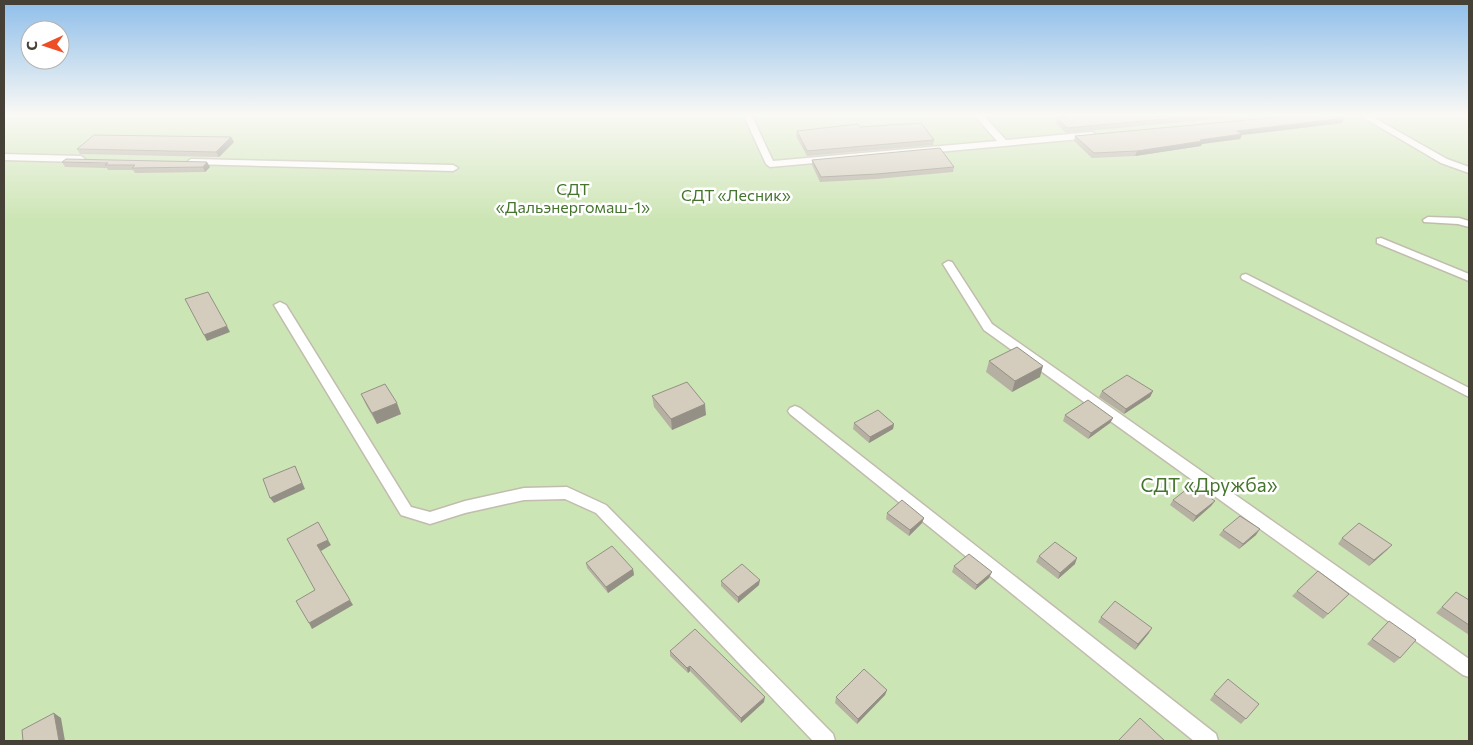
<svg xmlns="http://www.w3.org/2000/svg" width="1473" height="745" viewBox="0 0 1473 745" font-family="Commissioner,sans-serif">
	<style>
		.green { fill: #cce5b4 }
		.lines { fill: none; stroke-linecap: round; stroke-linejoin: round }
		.service-casing { stroke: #c1bcae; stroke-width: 3 }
		.service { fill: #fff; fill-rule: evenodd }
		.wall { fill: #b6b0a3 }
		.shaded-wall { fill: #949085 }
		.building { fill: #d4cdbe; stroke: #949085 }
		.labels { text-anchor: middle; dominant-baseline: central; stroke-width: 5; stroke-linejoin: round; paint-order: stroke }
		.far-park-label { font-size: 16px; fill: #45752d; stroke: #fff }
		.park-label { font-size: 19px; fill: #45752d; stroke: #fff }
	</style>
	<rect width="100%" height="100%" fill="#f3f1e8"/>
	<path class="green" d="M4,116H1469V741H4Z"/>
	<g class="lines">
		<g class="service-casing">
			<path id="service" d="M744,116H752L773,161L997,141L975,116H984L1006,140L1092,132L1096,135L1092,138L770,167L766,164Z
				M1361,116H1371L1447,159L1469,167V173L1441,163Z
				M4,154L81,156L85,159L81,162L4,160Z
				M191,159L453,165L458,168L453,171L188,164L187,162Z
				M1428,217L1459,218L1469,221V227L1458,224L1424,222L1423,220Z
				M1381,238L1469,274V281L1377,243V239Z
				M948,261L952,262L992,324L1469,659V677L1463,675L984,330L943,264Z
				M1246,274L1469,388V397L1242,279L1241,277L1242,275Z
				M280,302L286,305L411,507L430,512L465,501L524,488L567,487L606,505L833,734L835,741H813L596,513L565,499L524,500L465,513L430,524L401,515L274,305Z
				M795,406L800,408L1216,734L1218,741H1194L790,414L788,411L790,408Z"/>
		</g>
		<use href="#service" class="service"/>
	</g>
	<path class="wall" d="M1060,116H1247L1066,133L1056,123L1057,118H1062Z
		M1342,123L1242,135L1240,139L1202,144L1201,146L1135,156L1092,158L1074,141L1075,136Z
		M860,127L934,140L933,145L807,156L796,136L797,131Z
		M231,137L234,142L219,157L80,154L77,149Z
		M812,160L954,167L953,172L876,179L820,182L812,165Z
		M62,162L210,167L205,172L135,173L133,170H108L107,168L65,167Z
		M989,361L1040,377L1012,392L986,372Z
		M1102,391H1153L1150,397L1124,414L1099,397Z
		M361,394L401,414L377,424L366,405Z
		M652,396L706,415L672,430L654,407Z
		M1065,415L1113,418L1110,423L1088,439L1063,421Z
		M854,423L894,424L893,429L869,443L853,429Z
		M1173,500L1215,501L1211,506L1193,522L1170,505Z
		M887,513L924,518L922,523L909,536L886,519Z
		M1223,530L1256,535L1239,549L1219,535Z
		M1342,538L1387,550L1369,566L1338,544Z
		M1039,556L1075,564L1058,579L1036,562Z
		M586,563L633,569L634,575L608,593L587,568Z
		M954,566L989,578L975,590L952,572Z
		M721,581L759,585L738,603L721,586Z
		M1297,591L1349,594L1323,619L1292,596Z
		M1456,592L1469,600V635L1436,613Z
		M1101,617L1149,633L1135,650L1098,622Z
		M1389,621L1400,658L1394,663L1367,644Z
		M670,651L764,702L741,723L690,671L688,673L670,656Z
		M887,690L885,695L857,724L835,703L836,697Z
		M1214,694L1259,704L1241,724L1210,700Z"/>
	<path class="shaded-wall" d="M1344,118L1342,123L1242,135L1240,139L1202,144L1201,146L1135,156L1137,151L1200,140L1237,131Z
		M231,137L234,142L219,157L216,152Z
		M207,162L210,167L205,172L203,167Z
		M227,326L230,332L207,341L204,335Z
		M1043,366L1040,377L1012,392L1015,381Z
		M1153,391L1150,397L1124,414L1126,409Z
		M397,403L401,414L377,424L372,413Z
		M705,404L706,415L672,430L671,419Z
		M1113,418L1110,423L1088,439L1091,433Z
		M894,424L893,429L869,443L870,437Z
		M295,466L305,489L274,503L270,498Z
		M1215,501L1211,506L1193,522L1196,516Z
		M924,518L922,523L909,536L910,530Z
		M1260,529L1256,535L1239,549L1243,544Z
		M328,540L331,545L321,551L317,545Z
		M1392,545L1387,550L1369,566L1374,560Z
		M1077,558L1075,564L1058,579L1060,573Z
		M633,569L634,575L608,593L606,587Z
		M992,572L989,578L975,590L977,585Z
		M760,580L759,585L738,603V597Z
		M350,600L353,605L312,629L309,623Z
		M1152,628L1149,633L1135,650L1138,644Z
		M690,666V671L688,673L687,668Z
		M887,690L885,695L857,724L858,719Z
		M765,697L764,702L741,723V718Z
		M54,713L61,718L65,741H59Z"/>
	<path class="building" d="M1067,116H1197L1067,128L1057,118L1068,117Z
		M1290,116H1341L1344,118L1237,131L1242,134L1200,140L1203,141L1137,151L1094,153L1075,136Z
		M921,123L934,140L807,151L797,131L858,124L860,127Z
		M94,135L231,137L216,152L77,149Z
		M940,148L954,167L877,174L821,177L812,160Z
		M66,159L207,162L203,167L132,168L135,165H105L108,163L62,162Z
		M208,292L227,326L204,335L185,299Z
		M1017,347L1043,366L1015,381L989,361Z
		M1127,375L1153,391L1126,409L1102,391Z
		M687,382L705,404L671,419L652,396Z
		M385,384L397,403L372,413L361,394Z
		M1088,400L1113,418L1091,433L1065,415Z
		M878,410L894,424L870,437L854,423Z
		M295,466L302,483L270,498L263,479Z
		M1192,485L1215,501L1196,516L1173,500Z
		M902,500L924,518L910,530L887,513Z
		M1240,516L1260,529L1243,544L1223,530Z
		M318,522L328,540L317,545L350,600L309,623L296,601L315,590L287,539Z
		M1359,523L1392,545L1374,560L1342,538Z
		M1055,542L1077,558L1060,573L1039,556Z
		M612,546L633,569L606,587L586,563Z
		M969,554L992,572L977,585L954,566Z
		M742,564L760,580L738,597L721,581Z
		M1318,571L1349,594L1328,614L1297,591Z
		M1456,592L1469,600V625L1442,607Z
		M1115,601L1152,628L1138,644L1101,617Z
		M1389,621L1416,640L1400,658L1372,639Z
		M695,629L765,697L741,718L690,666L687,668L670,651Z
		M864,669L887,690L858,719L836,697Z
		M1228,679L1259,704L1246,719L1214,694Z
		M54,713L59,741H23L22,730Z
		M1140,718L1165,741H1118Z"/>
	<linearGradient id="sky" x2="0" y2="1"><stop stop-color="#8ebeea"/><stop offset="0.52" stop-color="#faf9f5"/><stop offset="1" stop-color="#faf9f5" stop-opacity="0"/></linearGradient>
	<rect width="1473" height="221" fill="url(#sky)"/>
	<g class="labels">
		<g class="far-park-label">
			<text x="573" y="188">СДТ<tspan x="573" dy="18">«Дальэнергомаш-1»</tspan></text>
			<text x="736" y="194">СДТ «Лесник»</text>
		</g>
		<g class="park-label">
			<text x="1209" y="484">СДТ «Дружба»</text>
		</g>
	</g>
	<rect width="1473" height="745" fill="none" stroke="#464137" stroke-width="10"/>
	<g transform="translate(45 45) rotate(267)"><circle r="24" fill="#ffffff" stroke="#b5b3af"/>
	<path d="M0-4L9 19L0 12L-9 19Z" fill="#ee4e25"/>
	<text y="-8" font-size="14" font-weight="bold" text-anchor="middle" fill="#464137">С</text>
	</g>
</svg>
